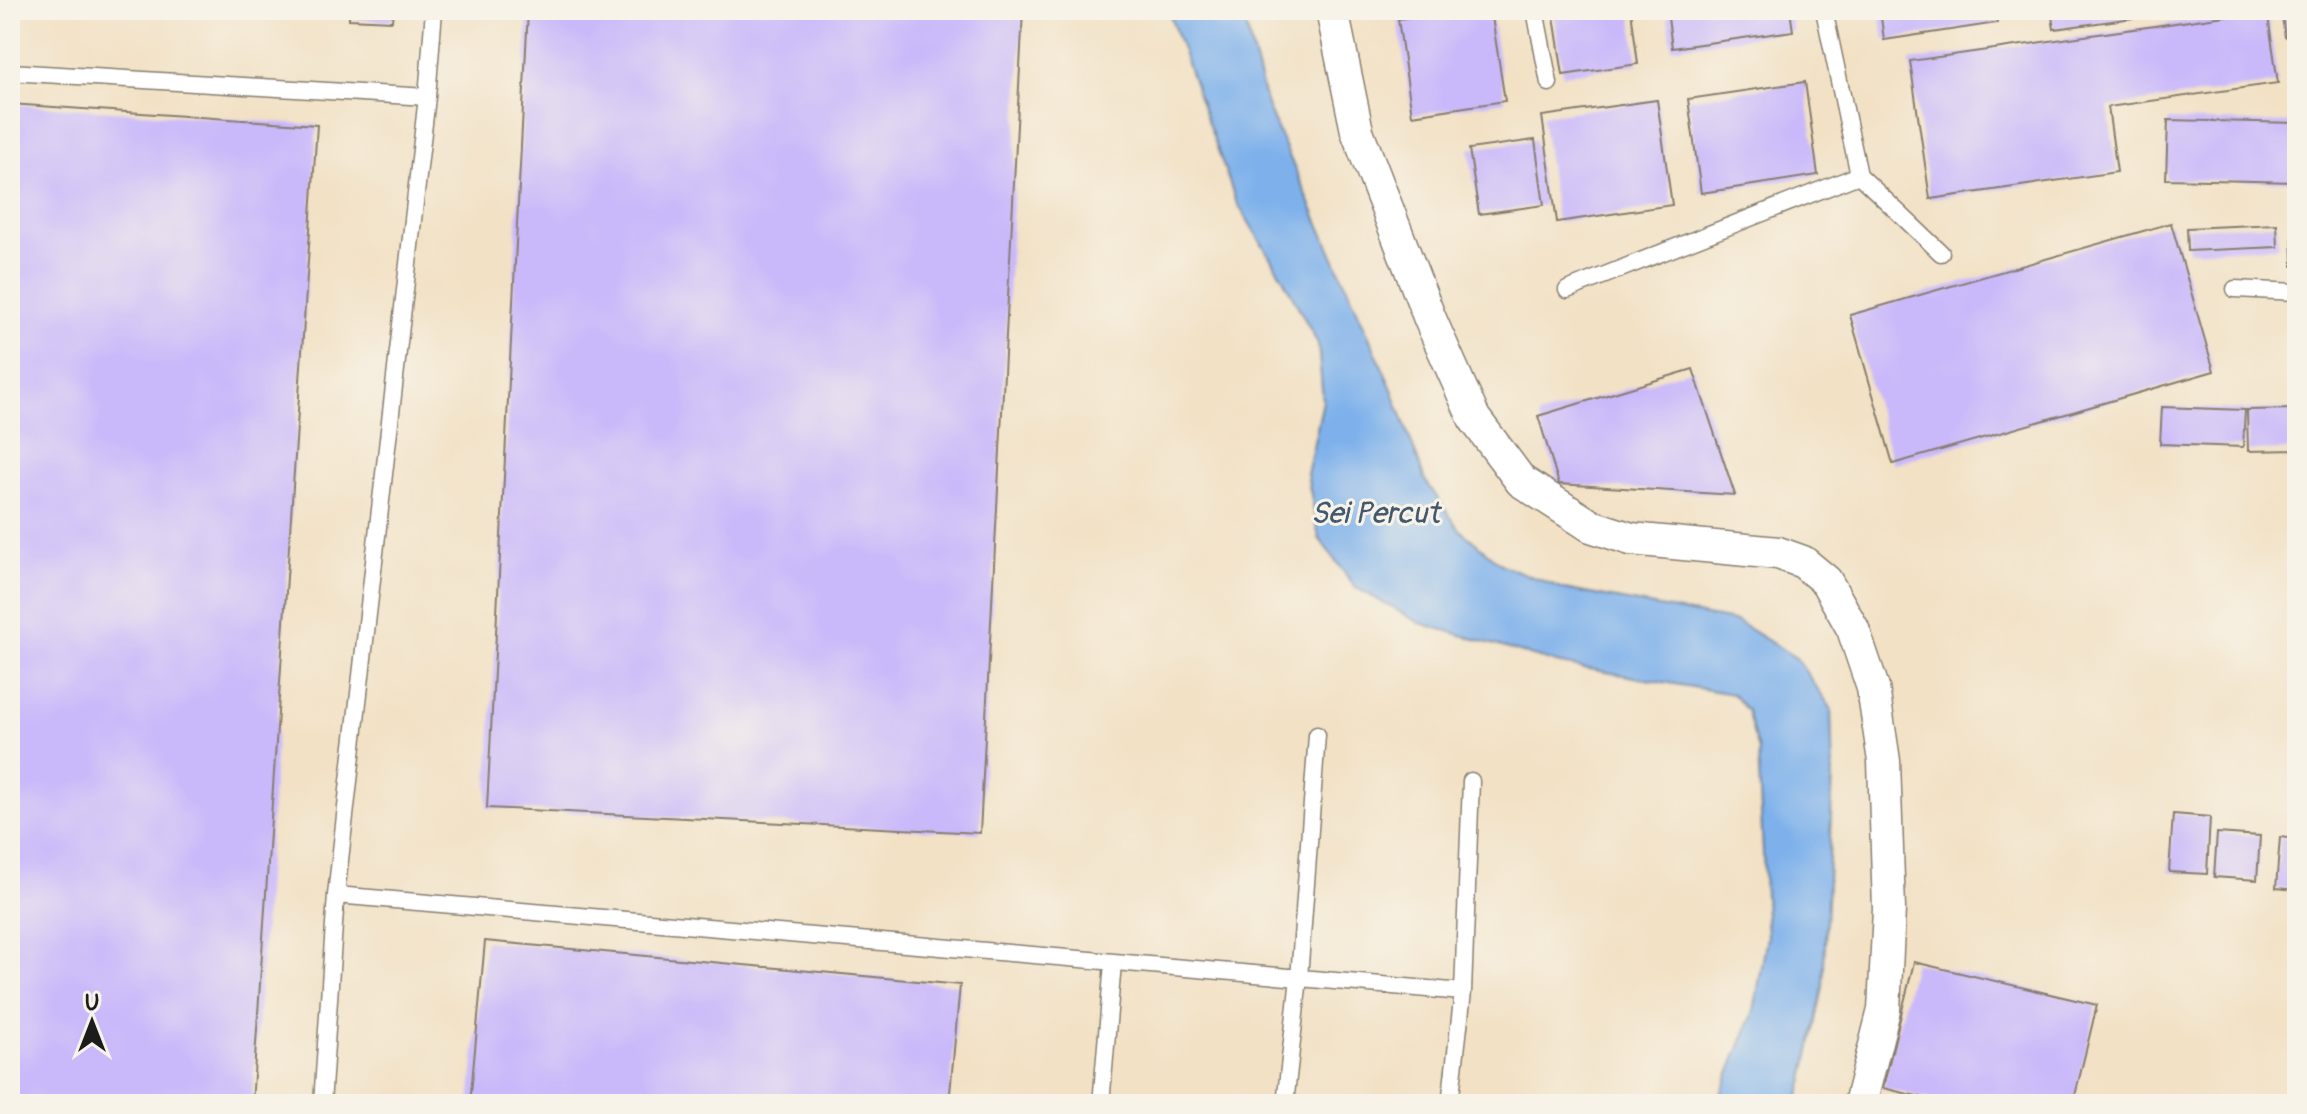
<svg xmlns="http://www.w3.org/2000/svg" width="2307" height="1114" viewBox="0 0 2307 1114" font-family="Pangolin,sans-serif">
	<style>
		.water { fill: #7eb1eb; stroke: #4d6684; stroke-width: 2 }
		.building { fill: #c9b8fa }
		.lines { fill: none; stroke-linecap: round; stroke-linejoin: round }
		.service-casing { stroke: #877e70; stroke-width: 19 }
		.minor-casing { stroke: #877e70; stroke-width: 35 }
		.service { stroke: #fff; stroke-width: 16 }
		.minor { stroke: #fff; stroke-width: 32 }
		.labels { text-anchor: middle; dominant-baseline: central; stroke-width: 6; stroke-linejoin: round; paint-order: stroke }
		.water-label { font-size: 30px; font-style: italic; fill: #43586f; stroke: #f7f3e8 }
	</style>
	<rect width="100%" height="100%" fill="#f7f3e8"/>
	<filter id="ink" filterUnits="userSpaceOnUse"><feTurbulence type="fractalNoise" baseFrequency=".0125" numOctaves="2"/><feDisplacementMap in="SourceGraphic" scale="16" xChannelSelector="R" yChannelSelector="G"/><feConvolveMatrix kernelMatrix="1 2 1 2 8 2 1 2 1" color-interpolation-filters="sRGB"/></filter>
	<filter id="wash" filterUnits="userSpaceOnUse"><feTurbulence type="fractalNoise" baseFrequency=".006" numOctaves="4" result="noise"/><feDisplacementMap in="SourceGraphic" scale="32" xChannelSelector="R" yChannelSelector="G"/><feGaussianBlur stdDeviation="1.8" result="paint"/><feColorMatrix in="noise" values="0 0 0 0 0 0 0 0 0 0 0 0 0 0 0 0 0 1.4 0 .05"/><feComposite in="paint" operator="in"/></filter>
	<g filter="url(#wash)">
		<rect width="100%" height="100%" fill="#f2e1c5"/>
		<path class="water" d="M1168,10H1246L1247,30L1267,106L1392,389L1425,480L1459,529L1502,565L1564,589L1738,622L1796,658L1831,708L1833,774L1823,987L1804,1080L1797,1104H1717L1754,1011L1767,937L1758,751L1747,710L1732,694L1560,664L1420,623L1355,587L1319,538L1307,474L1323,401L1318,344L1284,280L1236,201Z"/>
		<g id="blocks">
			<path class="building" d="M349,10H393L392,21L349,19Z
				M528,10H1023L980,833L487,808Z
				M1459,10H1491L1505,101L1412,115L1398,19Z
				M1553,10H1631L1638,64L1563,75Z
				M1667,10H1790L1793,31L1672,48Z
				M1880,10H1995L1997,23L1884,40Z
				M2051,10H2176V12L2054,29Z
				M2267,10L2278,83L2108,107L2117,172L1930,199L1910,61Z
				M2281,10H2297V36L2285,37Z
				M1805,82L1818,175L1701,193L1688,99Z
				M1657,100L1672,205L1557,222L1542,116Z
				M10,104L317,125L252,1104H10Z
				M2168,120L2297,123V182L2166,179Z
				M1535,140L1544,205L1479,214L1469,149Z
				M2292,222H2297V266H2293Z
				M2171,223L2214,371L1893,464L1850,315Z
				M2277,224L2278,247L2188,251L2187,228Z
				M1693,369L1735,495L1559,484L1538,416Z
				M2162,407L2245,410L2243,447L2160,444Z
				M2297,409V450L2248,451L2247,410Z
				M2173,814L2210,817L2207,874L2169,872Z
				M2217,833L2260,836L2257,880L2214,877Z
				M2280,837L2297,839V890L2276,888Z
				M485,941L960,985L949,1104H470Z
				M1914,962L2097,1005L2073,1104H1950L1883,1088Z"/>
		</g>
	</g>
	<g filter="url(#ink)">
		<use href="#blocks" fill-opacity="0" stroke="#877e70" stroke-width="2"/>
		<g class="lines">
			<g class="service-casing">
				<path id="service" d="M1535,10L1549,83
					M1824,10L1859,175
					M10,72L427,97
					M2235,289L2297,292
					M1567,290L1859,175L1941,253
					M336,895L1463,992
					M322,1104L336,895L427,97L434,10
					M1101,1104L1113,963
					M1285,1104L1299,978L1317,735
					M1450,1104L1463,992L1471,781"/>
			</g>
			<g class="minor-casing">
				<path id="minor" d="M1332,10L1357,131L1430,319L1474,418L1521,481L1591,526L1631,539L1778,553L1803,562L1826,581L1853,629L1873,688L1884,761L1889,909L1884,1010L1860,1104"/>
			</g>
			<use href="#service" class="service"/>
			<use href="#minor" class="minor"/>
		</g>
	</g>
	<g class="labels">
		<g class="water-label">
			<text x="1375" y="513">Sei Percut</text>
		</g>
	</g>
	<rect width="2307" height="1114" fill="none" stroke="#f7f3e8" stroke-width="40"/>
	<g transform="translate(92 1022)" stroke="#f7f3e8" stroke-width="6" paint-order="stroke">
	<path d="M0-6L14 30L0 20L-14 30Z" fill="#1c1c1c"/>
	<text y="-12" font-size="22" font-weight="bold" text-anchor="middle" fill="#1c1c1c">U</text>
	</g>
</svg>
